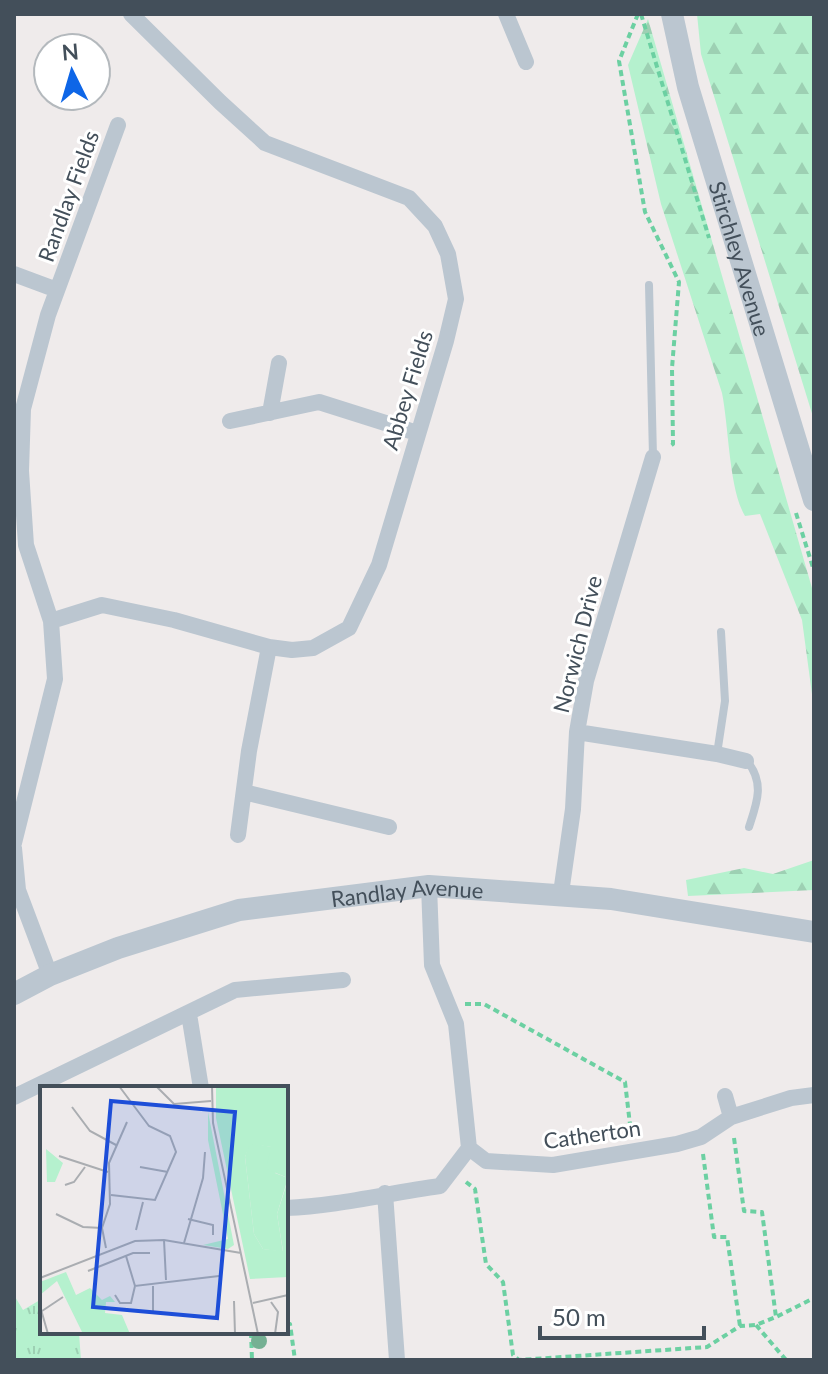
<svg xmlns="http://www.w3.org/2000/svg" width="828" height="1374" viewBox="0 0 828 1374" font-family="Lato,sans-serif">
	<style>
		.forest { fill: url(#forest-firs) }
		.park { fill: url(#park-tufts) }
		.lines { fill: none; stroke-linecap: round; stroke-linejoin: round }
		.path { stroke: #6cd0a2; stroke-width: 4; stroke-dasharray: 6 4; stroke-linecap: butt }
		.service { stroke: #bbc6d0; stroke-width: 8 }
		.minor { stroke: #bbc6d0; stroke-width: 16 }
		.tertiary { stroke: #bbc6d0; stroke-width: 22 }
		.tree { fill: #75b093 }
		.labels { text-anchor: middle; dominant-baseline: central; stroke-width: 6; stroke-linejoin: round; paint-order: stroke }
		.street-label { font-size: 22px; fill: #434f5a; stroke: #fff }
		.inset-road { fill: none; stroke: #aaadb1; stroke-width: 2 }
		.view { fill: #1d4ed8; fill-opacity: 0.15; stroke: #1d4ed8; stroke-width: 4 }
		.inset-edge { fill: none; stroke: #434f5a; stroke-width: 4 }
	</style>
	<defs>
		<pattern id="forest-firs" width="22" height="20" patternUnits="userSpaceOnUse" patternTransform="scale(2)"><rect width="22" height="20" fill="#b5f1ce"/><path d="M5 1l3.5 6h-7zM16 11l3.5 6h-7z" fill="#9dd0b3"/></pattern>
		<pattern id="park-tufts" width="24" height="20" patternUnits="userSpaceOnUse" patternTransform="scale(2)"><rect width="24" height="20" fill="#b5f1ce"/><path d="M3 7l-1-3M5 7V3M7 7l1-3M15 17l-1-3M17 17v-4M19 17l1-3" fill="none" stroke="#9dd0b3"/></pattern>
	</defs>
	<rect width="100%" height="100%" fill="#efebeb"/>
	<path class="forest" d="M697,14H814V420L701,54Z
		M648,19L814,595V709L802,620L760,514L745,516C729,489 729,428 722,393L661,204L628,65Z
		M814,860V890L688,896L686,880L744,868L773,874Z"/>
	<path class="park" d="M14,1295L23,1310L40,1300L42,1332H83L79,1333L81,1360H14Z"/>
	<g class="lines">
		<path class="path" d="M638,14L619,61L645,212L679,282L672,368L673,444L669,447
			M641,14L709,238
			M796,513L814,571
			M465,1004H484L625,1082L631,1133
			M734,1138L744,1211L762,1212L776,1317
			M703,1154L714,1237H727L740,1326
			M466,1182L475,1189L486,1264L503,1282L513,1355L519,1360L707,1347L740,1326L756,1325L776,1317L814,1298
			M286,1325L290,1324L295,1360
			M756,1325L786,1360
			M251,1332L252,1360"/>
		<path class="service" d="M649,285L653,457
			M717,754L725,701L721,632
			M747,761C765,783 757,803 749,827"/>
		<path class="minor" d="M506,14L526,62
			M14,274L57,290
			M270,413L279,363
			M230,421L319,402L417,433
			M51,621L102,605L174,620L269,647L292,650L313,648L349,628L379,565L446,341L456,299L448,254L435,226L409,198L265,143L220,102L131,14
			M577,732L717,754L746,761
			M244,792L389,827
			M238,835L249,751L269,647
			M14,843L55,679L51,621L26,545L21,471L23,409L48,315L118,125
			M14,848L18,890L50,975
			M429,886L432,965L456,1024L469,1148
			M561,893L573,809L577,732L586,681L653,457
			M189,1014L201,1088
			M725,1096L731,1117
			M14,1097L235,990L343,980
			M385,1193L397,1360
			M286,1208C338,1206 388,1193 440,1186L469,1148L486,1161L553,1165L677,1144L701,1137L731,1117L791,1098L814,1095"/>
		<g class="tertiary">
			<path id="s1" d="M672,14L688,87L814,500"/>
			<path id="s2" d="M14,994L50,975L118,948L239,910L429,886L611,899L814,932"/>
		</g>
	</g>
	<circle class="tree" cx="259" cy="1341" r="8"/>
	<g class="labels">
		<g class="street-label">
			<text transform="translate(68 196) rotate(-70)">Randlay Fields</text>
			<text stroke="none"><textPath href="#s1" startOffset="254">Stirchley Avenue</textPath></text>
			<text transform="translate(407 390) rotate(-73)">Abbey Fields</text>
			<text transform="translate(577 644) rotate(-76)">Norwich Drive</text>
			<text stroke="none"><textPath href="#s2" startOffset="410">Randlay Avenue</textPath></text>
			<text transform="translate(592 1134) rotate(-8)">Catherton</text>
		</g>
	</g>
	<g transform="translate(40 1086)">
		<rect width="248" height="248" fill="#efebeb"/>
		<path d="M209,57L232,61L235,87L248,92L237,128L243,166L223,163L214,148L205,71Z" fill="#b5f1ce"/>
		<path d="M176,0H248V92L226,83L231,61L210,58L205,71L214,148L223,163L243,165L237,128L248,94V191L210,193L176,32ZM168,26L194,159L188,163L163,159L188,153L168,54ZM6,63L23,77L15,96H7Z" fill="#b5f1ce"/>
		<path d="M26,186L36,209L50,202L62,214L70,210L75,216H66L65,227L82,229L90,248H43L17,195L0,209V196Z" fill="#b5f1ce"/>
		<path class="inset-road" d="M116,0L134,18L171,15M172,0L173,37L218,248M32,21L50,45L76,59M19,70L68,86M100,81L128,86M25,99L34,96L45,81M71,109L115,114L136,66L130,50L109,40L79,0M16,128L43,141L62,142M148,133L173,139V149M96,144L103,116M124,154L126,194M144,157L163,92L165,66M66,162L62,142L70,118L69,77L87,36M86,170L95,200L179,190M48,185L93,167H110M0,192L95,155L124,154L201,167M75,209L80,217H91L95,200M194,215L195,248M231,216L238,226L235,248M213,217L248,209M0,220L8,248M2,225L23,211M113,226V200"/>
		<path class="view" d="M71,15L195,26L177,232L53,221Z"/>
		<rect width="248" height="248" class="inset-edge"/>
	</g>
	<rect width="828" height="1374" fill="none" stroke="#434f5a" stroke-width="32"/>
	<g transform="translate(72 72) rotate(355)"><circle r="38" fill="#ffffff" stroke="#b4b9bd" stroke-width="2"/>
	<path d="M0-6L14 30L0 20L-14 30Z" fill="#0e66e7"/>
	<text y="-12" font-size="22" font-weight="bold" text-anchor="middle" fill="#434f5a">N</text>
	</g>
	<path d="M540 1326v12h164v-12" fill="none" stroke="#434f5a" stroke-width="4"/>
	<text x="552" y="1326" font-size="24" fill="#434f5a" stroke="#ffffff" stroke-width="6" paint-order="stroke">50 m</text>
</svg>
